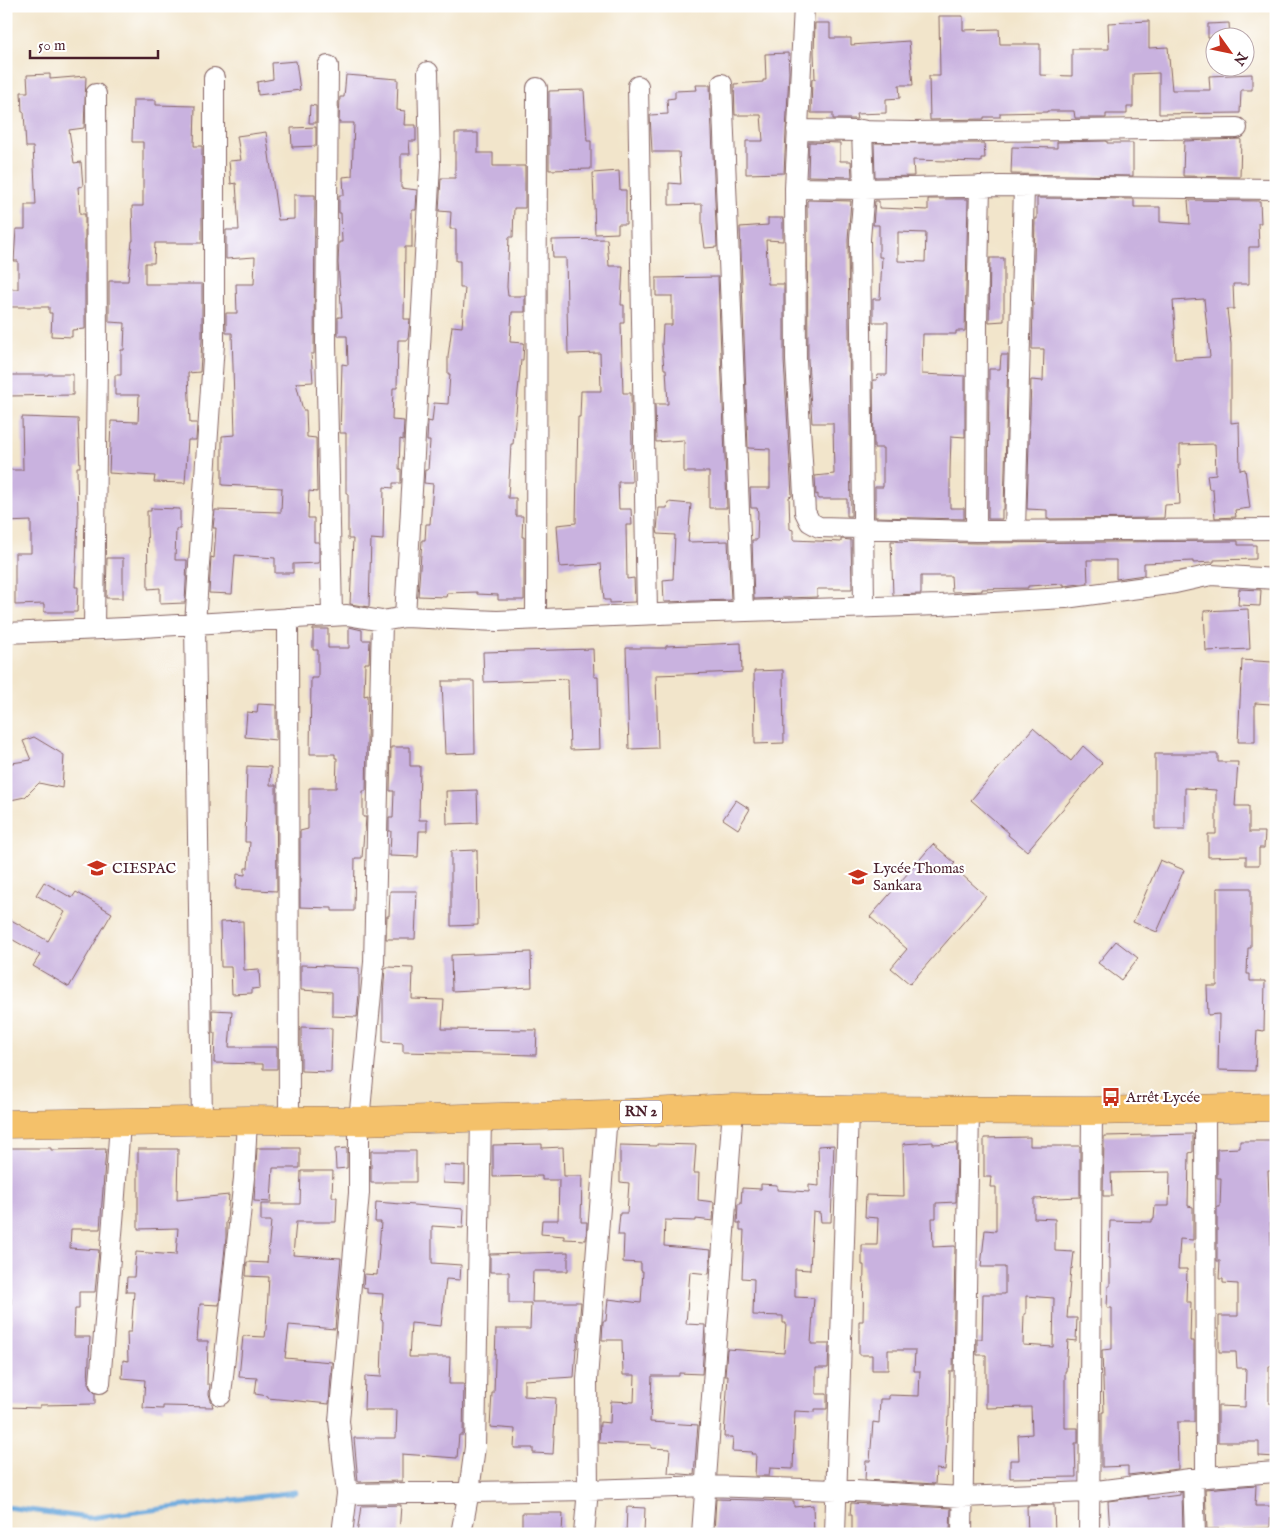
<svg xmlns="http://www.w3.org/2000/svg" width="1282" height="1540" viewBox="0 0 1282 1540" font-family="'IM FELL English',serif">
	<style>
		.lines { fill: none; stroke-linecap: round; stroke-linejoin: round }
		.stream { stroke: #69a7dc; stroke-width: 5 }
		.building { fill: #c9b2df; fill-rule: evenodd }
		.minor-casing { stroke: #856463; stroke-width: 22 }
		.highway-casing { stroke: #856463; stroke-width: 29 }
		.minor { stroke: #fff; stroke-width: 20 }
		.highway { stroke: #f4c16a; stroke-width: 28 }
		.labels { text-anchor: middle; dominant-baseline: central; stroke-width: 4.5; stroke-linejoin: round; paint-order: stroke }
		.shield { fill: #fff; stroke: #80626b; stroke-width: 1 }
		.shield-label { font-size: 14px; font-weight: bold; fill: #4a1f2b }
		.poi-label { font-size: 15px; fill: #4a1f2b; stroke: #fff; text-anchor: start }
	</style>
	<rect width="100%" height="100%" fill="#fff"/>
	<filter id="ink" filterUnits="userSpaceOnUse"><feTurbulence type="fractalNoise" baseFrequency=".02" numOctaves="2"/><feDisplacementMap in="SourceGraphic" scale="10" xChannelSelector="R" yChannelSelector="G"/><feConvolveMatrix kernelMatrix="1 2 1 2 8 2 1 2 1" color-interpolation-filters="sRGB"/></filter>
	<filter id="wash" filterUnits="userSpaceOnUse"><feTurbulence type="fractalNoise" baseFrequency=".0096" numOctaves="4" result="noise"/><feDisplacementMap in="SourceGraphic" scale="20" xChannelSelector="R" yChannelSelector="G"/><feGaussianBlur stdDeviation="1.12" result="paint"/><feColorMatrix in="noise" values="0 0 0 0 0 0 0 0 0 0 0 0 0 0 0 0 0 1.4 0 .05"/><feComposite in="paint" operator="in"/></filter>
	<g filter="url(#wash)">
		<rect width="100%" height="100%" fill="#f2e5cb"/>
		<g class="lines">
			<path class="stream" d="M6,1507L89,1518L295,1492"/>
		</g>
		<g id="blocks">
			<path class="building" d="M939,16H963V30L999,29L1000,44H1040V75L1072,76V49H1109L1108,23L1149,21V48L1168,47L1172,90H1210L1209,76L1252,74V90H1241L1240,113L1159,114V73L1133,74V107H1127V114H1106V118H1075L1074,111H1047V112L1000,113V117H984V119L930,120L929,76H940Z
				M815,23H830V38H851V45L909,41L913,85H899L900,98L886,99V113L856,114L857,119H833V113H811L812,79H815L814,52Z
				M1229,23L1230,38H1208V24Z
				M788,53L789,72L784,173L746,174V141H763L761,115H735L734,84L763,82V80H766L765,54Z
				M296,61L300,90L258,95L257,82L273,79L272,63Z
				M50,74V79L86,76L84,128L69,130L74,163L81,162L83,186L78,187L80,214H85V329L72,330V337L51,336L52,313H49V307H7V289H18V261H14L16,229H25V205H36L33,147H26L24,112H22L21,92H28L27,75Z
				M346,75L398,79L397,110L405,111L404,125H416V141H409L410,154H401V188L417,190L416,210H412V247H405L404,319H410L408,340H398L397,388H393L392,420L404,421L403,440L400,439L399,469H401V483H393V488L384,487L383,540L371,539L369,607L350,604L353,539H348V493H346V433H340L342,364L348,365L347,336H338V317H342L338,263L339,242H342L341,213H339V195H344L343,177L352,176L354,123H339L340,97H344Z
				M696,85H710L717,247L705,248L702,225V204L669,205V183L681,184L679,152H652L650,115L668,114L667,99L675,98V91L697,90Z
				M584,90L587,141H591V169L549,170V91Z
				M133,100H156V105L195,106L194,146H202V243H155L154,263H145V284H202V341L200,372L188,373L190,423H197L196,440H188L185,483L154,482L155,476L109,473L111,421L138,422L139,395H115V375H121V350H124L125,323L109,322V281H128L132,241H133L132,206H143V142H132Z
				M310,105L316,106V123H309Z
				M316,127V146L292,147L291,128Z
				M266,132L278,220L294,219V195H315L314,354H311L313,382L296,383L303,410H306L307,437L316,438L317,492L309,491L308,518H314V542H319V563L293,564V573H275V558L235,555L232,594L209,593L211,557L214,558L216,528H213L215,510L281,512L282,488L222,485V436L235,435L232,333H226V313H237L236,284H254L255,257L226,259V230H239L236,183L231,184L229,161L241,160L237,136Z
				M455,133H478V153H493V166H525V208H514L513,237H509L507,287L508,296H525V312H512L510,342L524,343L523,360H521L513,444H511L508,498H516V516H523L522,537H524V600H498V595L477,594V592L447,593L446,597L418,596L422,540H425L426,524H430L433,484L424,483L425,470H428L430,441H427L428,421L432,422L434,403L448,404L450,374H448V357L452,326L462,327L465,288H460V261H456V229H450L451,212L439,211L441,178H455Z
				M1241,139L1240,177L1183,176L1184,141Z
				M1107,141V143H1133V176L1011,174L1012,147L1057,148V142Z
				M809,142L840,143V161H851L852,177L808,176Z
				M874,143H984L985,158H981V162L913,160L914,176L875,177Z
				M619,171L620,190H626V224H618V233L595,234L593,173Z
				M1037,198L1134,199V207H1160V222L1190,224L1188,200L1260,201L1261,223H1258L1259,247H1249V284H1233L1234,309H1227L1231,344V423L1239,422L1240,470L1245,469L1250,508L1235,510L1236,517L1215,518L1213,489H1209L1207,475L1216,474L1215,444L1180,445V465H1178L1180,504L1165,505L1164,518L1047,519V510L1027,509L1031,380L1043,381L1044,349H1032L1035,219H1037ZM1204,299L1210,357L1175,359L1174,329H1175L1173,301Z
				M928,199H968L965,331H956V334H923L922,374L965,376V437L951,436L950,470V508H964V519L875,517V487H883V448H874L873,380H877L878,375H887L888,322H873V299H880L882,257H879V225H873L875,201H879V208L928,210ZM898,232L926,233L925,262L898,261Z
				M808,200L851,201L848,239L851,516H847V499H818V494L816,495L815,476L834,474L833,423H812L808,360L807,201Z
				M768,218H783V241L766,240L768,284H784V361L792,496L789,497L790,529L793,530V540L841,542V539L851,540L852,589H817V597L754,599L752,540H757L758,513L757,508H751L750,488H770V449L748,448L740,227L768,225Z
				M607,239L609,266H623L621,305H624V323H621L623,393H631L632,448H631L632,482H618L619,509H631L632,525H626L627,579L634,578L635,602L610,603V600H604L601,564L560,567L557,525L576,523L578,417H580L581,391H601L600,353L568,354L566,258H553L552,240Z
				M990,258H1004V321L989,322Z
				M718,277L727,508H709V472H684V440L656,442L655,404H668L666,369H664L662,346L663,325H672V296H656V278Z
				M1001,355H1008L1004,509H1002V519H988L989,369H1000Z
				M48,374H73V395L8,396V375H48Z
				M22,417L78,419L80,467H77L78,519L75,587H78L77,612H44V604L15,605V553H31V521L6,522V470H23Z
				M668,502L691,504L688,542L728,541L731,600L664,602L663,580L673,579L675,535L658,534L657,530L659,508H667Z
				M151,508L180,509V529H176L175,560H187L185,603L160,604V588L148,589L147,511H151Z
				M891,541L976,543L1238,541V545H1256V559L1214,560V562L1193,563V561L1144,563V575L1116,579V560H1087L1088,583L1064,586V584L1028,586V588L982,589V591L952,592L951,576H921V594L893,595Z
				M107,558H123V598H106Z
				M1239,589L1261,590L1260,606L1238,605Z
				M1248,609L1250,649L1206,651L1204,611Z
				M349,627L362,630V640H370L369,663H365L364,696L368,695L366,791H363V817H366L365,832H364L362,858H355L354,911H332V908L300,907V831L308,829V814H309V788H336L337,758H335V754H310L311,678H318V650H313V629H328V648H349Z
				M741,643L742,672L656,675L658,748L629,749L626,648H666V646Z
				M593,649L594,677H598L600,749L570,750L568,679L484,682L483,652Z
				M1242,660L1272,662L1271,704L1255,703V742H1238Z
				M783,670L784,743L755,744L754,671Z
				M442,681H474L475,753L445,754Z
				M258,704L276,705V740L245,737L247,712L257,713Z
				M1033,728L1071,761L1083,746L1102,763L1027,851L1008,835L1009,833L971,800Z
				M34,737L64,755L62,788L39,783L25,797L6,801V764L31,760L23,741Z
				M391,747H410V766H420L419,820H427V831H419L418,857L390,856L391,831H389V818H393L394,791H390Z
				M1155,754H1218V762H1238L1235,806H1249V832H1265L1264,848H1259V865H1246V856L1208,857V834H1216V790L1185,788V829H1155Z
				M247,766L271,767L270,785H276L277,891L236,889L237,874L245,875V868H248L250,842H245Z
				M477,790L478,823L447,824L446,791Z
				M736,800L750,809L738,829L723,819Z
				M933,844L955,863L952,866L986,896L910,984L891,968L907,949L870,917Z
				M477,850L478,925L451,926V851Z
				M1160,860L1184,870L1157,932L1133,922Z
				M44,882L72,898L76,892L112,913L69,987L33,966L40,955L6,936V917L48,941L65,912L36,895Z
				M1217,888H1251V948H1248L1247,974H1250V981H1265L1264,1031L1257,1030L1255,1071L1218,1070L1219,1014L1208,1015L1207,986H1217Z
				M390,891H417L415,939H386L387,916H389Z
				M243,921L244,970L259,969L260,988L252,989V993L232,994L231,967H221L220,922Z
				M1116,941L1138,958L1121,980L1098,963Z
				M531,952L532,987L452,991L451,955Z
				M301,965L331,966V967L359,968V993L357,1017L332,1016V992L301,990Z
				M387,967L413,968L412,999L444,1000L442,1029L537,1030L536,1055L403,1052V1043L383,1042V997L385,968Z
				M212,1010L232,1011L229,1047H277V1069H263V1064L214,1063L215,1033H213Z
				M301,1027L332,1028L331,1072L301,1071Z
				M1193,1134V1152L1189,1153L1188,1206L1193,1207V1240L1180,1239L1178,1269H1187L1186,1302H1191L1190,1341H1194V1422H1177L1178,1469L1128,1475V1466L1102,1467V1412H1104L1102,1350L1112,1349V1308H1107L1108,1286H1110V1258H1109L1110,1221L1152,1222V1219H1154L1155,1206H1169L1170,1172L1111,1173L1112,1196H1103L1104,1136Z
				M1030,1137V1146H1080V1197L1034,1199V1218L1055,1219V1251L1074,1252L1072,1269L1071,1268L1067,1318H1077L1076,1341L1068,1340L1066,1371H1065V1428H1078V1443H1075L1076,1477L1010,1478V1460H1019L1018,1435L1032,1434L1031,1407L986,1408V1355H977V1339H982L983,1294H1005V1267H981L985,1230L996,1231V1187H990L991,1177H984V1138ZM1026,1296L1054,1298L1053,1347L1023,1345L1024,1314H1026Z
				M1240,1141H1276V1171H1268L1271,1245H1276L1274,1264H1273V1292H1276V1366H1269V1403L1276,1404V1457L1259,1456V1442H1218V1406L1245,1407L1246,1368H1237L1236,1352H1219V1316H1238V1284L1223,1283V1279H1219L1220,1261H1217V1207H1220L1221,1178H1217V1149L1240,1148Z
				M933,1142V1144L957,1143L956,1202L936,1203V1218H932L933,1247L955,1246L953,1371H950L949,1417H948L945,1470L936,1469L935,1484L865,1480L866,1461H870L873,1422L879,1423L880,1399H889V1395L919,1396L920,1371H914L915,1350H888V1370H872V1355H859V1321H863L864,1265H862V1245H877L878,1218L865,1217L866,1195L904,1196L903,1144Z
				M542,1144V1148L563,1147L564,1176H582L581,1222H587L586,1240L564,1239V1236L541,1234L542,1220H558L559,1180H542V1176L493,1177V1145Z
				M657,1144L696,1145L694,1173H699L698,1200L714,1202L713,1221L696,1219V1221L665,1220L664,1246L711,1250L709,1274L690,1272L686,1324L705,1325L702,1374L679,1373V1376H652L650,1422L698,1425L694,1475L668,1473L670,1449L651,1448V1445L599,1443L600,1422L610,1423L611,1401L634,1402L635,1375H623L622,1340H602L603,1321H606L608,1299L641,1303L643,1271H641V1263L623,1262L624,1235H618L620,1213H627L629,1183L620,1182V1145L657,1146Z
				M834,1145L831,1222H821L820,1213L813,1212L810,1270L795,1269V1297L814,1298L811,1344H829L828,1368H816V1394H827V1409H815V1412L795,1411L793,1469L770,1468L769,1476H755L756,1454H751L752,1452L732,1451L733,1437H724L728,1376H725L727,1349L784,1353L786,1323H783V1316L753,1315L754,1279L742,1278L744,1230H740V1223H737L738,1204H741L742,1188L761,1189V1184L777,1185V1190L809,1192V1185L819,1186L818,1146Z
				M6,1148H51V1150L106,1149L100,1229H71L70,1248L99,1250L95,1292H79V1309H75L74,1337H90L88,1383L90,1388L95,1393V1404L40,1405V1408L6,1407V1328H11V1298H6Z
				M257,1148H300V1168H273L271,1202L254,1201Z
				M347,1148V1168L336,1169L335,1149Z
				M138,1149H178L177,1200L229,1195L227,1221L226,1222V1238L219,1305L200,1304L197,1341H208L207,1384H210L209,1394L213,1407L163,1406V1409L143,1408L145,1380L122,1378L123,1360L128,1361L127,1332H131L134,1292H126L127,1277H134L136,1252L176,1255L178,1228L138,1229Z
				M371,1151H416V1182H384V1183H371Z
				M444,1165L465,1166V1184L443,1183Z
				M301,1171H333L332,1197H337L336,1222H296L293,1255L341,1258L335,1329L289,1325L285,1358L332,1362L329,1404L268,1398V1396L255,1394L257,1378L239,1377L243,1336L265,1337L266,1329L269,1277L246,1276L247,1262L267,1263L271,1221H261V1204H300Z
				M376,1202L464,1209L463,1228L432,1226V1263L461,1265L460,1280L446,1279L441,1326L411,1323L409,1357H450L449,1384H464L463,1435H459L457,1458L402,1454V1481L358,1482L354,1438H396L397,1410H364L365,1376L381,1377L383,1321L381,1320L383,1294L367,1293V1288L363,1287L364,1274L377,1275L381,1222H375Z
				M568,1252V1271H533L532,1302H581L577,1348H576L574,1377L524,1380V1396L556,1398L553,1454L533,1453V1448H514L515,1429L490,1427L492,1393H494L496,1329H530L531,1303H509V1272H490V1254Z
				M1256,1485L1255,1506H1271L1270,1528L1207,1529L1205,1489Z
				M1180,1492H1182L1183,1534H1110L1108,1501L1148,1496V1499L1180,1495Z
				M716,1499L794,1501V1507L813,1505L814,1534L714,1533Z
				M851,1503L951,1508L950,1530L913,1529V1534H852V1515H850Z
				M401,1505L399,1534H357L361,1506Z
				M1054,1505L1055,1534H1028L1027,1506Z
				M627,1507L645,1508L644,1534H626Z
				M522,1513H563L562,1534H522Z"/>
		</g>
	</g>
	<g filter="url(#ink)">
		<use href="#blocks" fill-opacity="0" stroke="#856463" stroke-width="1"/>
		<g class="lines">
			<g class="minor-casing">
				<path id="minor" d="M804,6L795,188L796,360L805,512L810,522L819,527L976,531L1276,529
					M328,66L326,344L332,615
					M722,84L743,611
					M638,86L647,614
					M797,130L912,132L1237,128
					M862,130L864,189L860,239L864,607
					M795,188L864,189L1001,186L1276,189
					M1015,530L1024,186
					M976,531L977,323L980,186
					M405,617L430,165L428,72
					M288,618L289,1121
					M536,619L537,88
					M94,629L97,360L96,94
					M6,633L126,628L347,615L382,621L405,617L497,621L683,613L939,605L1065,598L1175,583L1211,575L1276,579
					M1205,1109L1206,1477
					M202,1121L195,624L214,344V78
					M100,1383L114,1209L120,1123
					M221,1395L244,1178L247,1120
					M1193,1479L1195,1534
					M347,1494L588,1490L707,1486L837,1490L962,1497L1089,1492L1206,1477L1276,1472
					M342,1534L347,1494L339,1421L359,1193V1121L374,962L382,621
					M461,1534L469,1491L475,1447L481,1118
					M584,1534L588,1490L587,1380L607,1114
					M702,1534L733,1108
					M835,1534L848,1110
					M962,1534L969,1110
					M1089,1534L1092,1111"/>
			</g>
			<g class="highway-casing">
				<path id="highway" d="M6,1124L247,1120L359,1121L607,1114L733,1108L848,1110L1092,1111L1276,1107"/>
			</g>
			<use href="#minor" class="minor"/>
			<use href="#highway" class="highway"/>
		</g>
	</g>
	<defs>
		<g id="university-bare" transform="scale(1.5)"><path d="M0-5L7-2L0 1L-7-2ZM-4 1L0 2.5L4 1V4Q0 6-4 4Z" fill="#c8321e" stroke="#fff" stroke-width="2.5" paint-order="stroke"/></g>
		<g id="bus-bare" transform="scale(1.5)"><path d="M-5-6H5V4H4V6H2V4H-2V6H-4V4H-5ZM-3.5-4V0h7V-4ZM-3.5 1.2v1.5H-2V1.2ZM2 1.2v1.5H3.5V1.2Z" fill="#c8321e" stroke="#fff" stroke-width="2.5" paint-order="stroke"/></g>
	</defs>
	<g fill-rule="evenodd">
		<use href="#university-bare" x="97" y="868"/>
		<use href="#university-bare" x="858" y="877"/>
		<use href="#bus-bare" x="1111" y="1097"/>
	</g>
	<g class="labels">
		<rect class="shield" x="620" y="1100.5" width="42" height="23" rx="4"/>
		<g class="shield-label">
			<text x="641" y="1112">RN 2</text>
		</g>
		<g class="poi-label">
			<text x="112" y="868">CIESPAC</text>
			<text x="873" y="868">Lycée Thomas<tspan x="873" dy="17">Sankara</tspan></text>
			<text x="1126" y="1097">Arrêt Lycée</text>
		</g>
	</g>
	<rect width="1282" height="1540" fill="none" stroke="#fff" stroke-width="25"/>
	<g transform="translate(1230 52) rotate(123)"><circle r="24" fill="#ffffff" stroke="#b7a5aa"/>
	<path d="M0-4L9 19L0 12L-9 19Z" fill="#c8321e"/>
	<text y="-8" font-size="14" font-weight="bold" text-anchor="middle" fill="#4a1f2b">N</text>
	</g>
	<path d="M30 50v8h128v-8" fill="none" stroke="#4a1f2b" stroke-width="2.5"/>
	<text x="38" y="50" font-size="15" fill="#4a1f2b" stroke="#ffffff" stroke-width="4" paint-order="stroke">50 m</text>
</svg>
